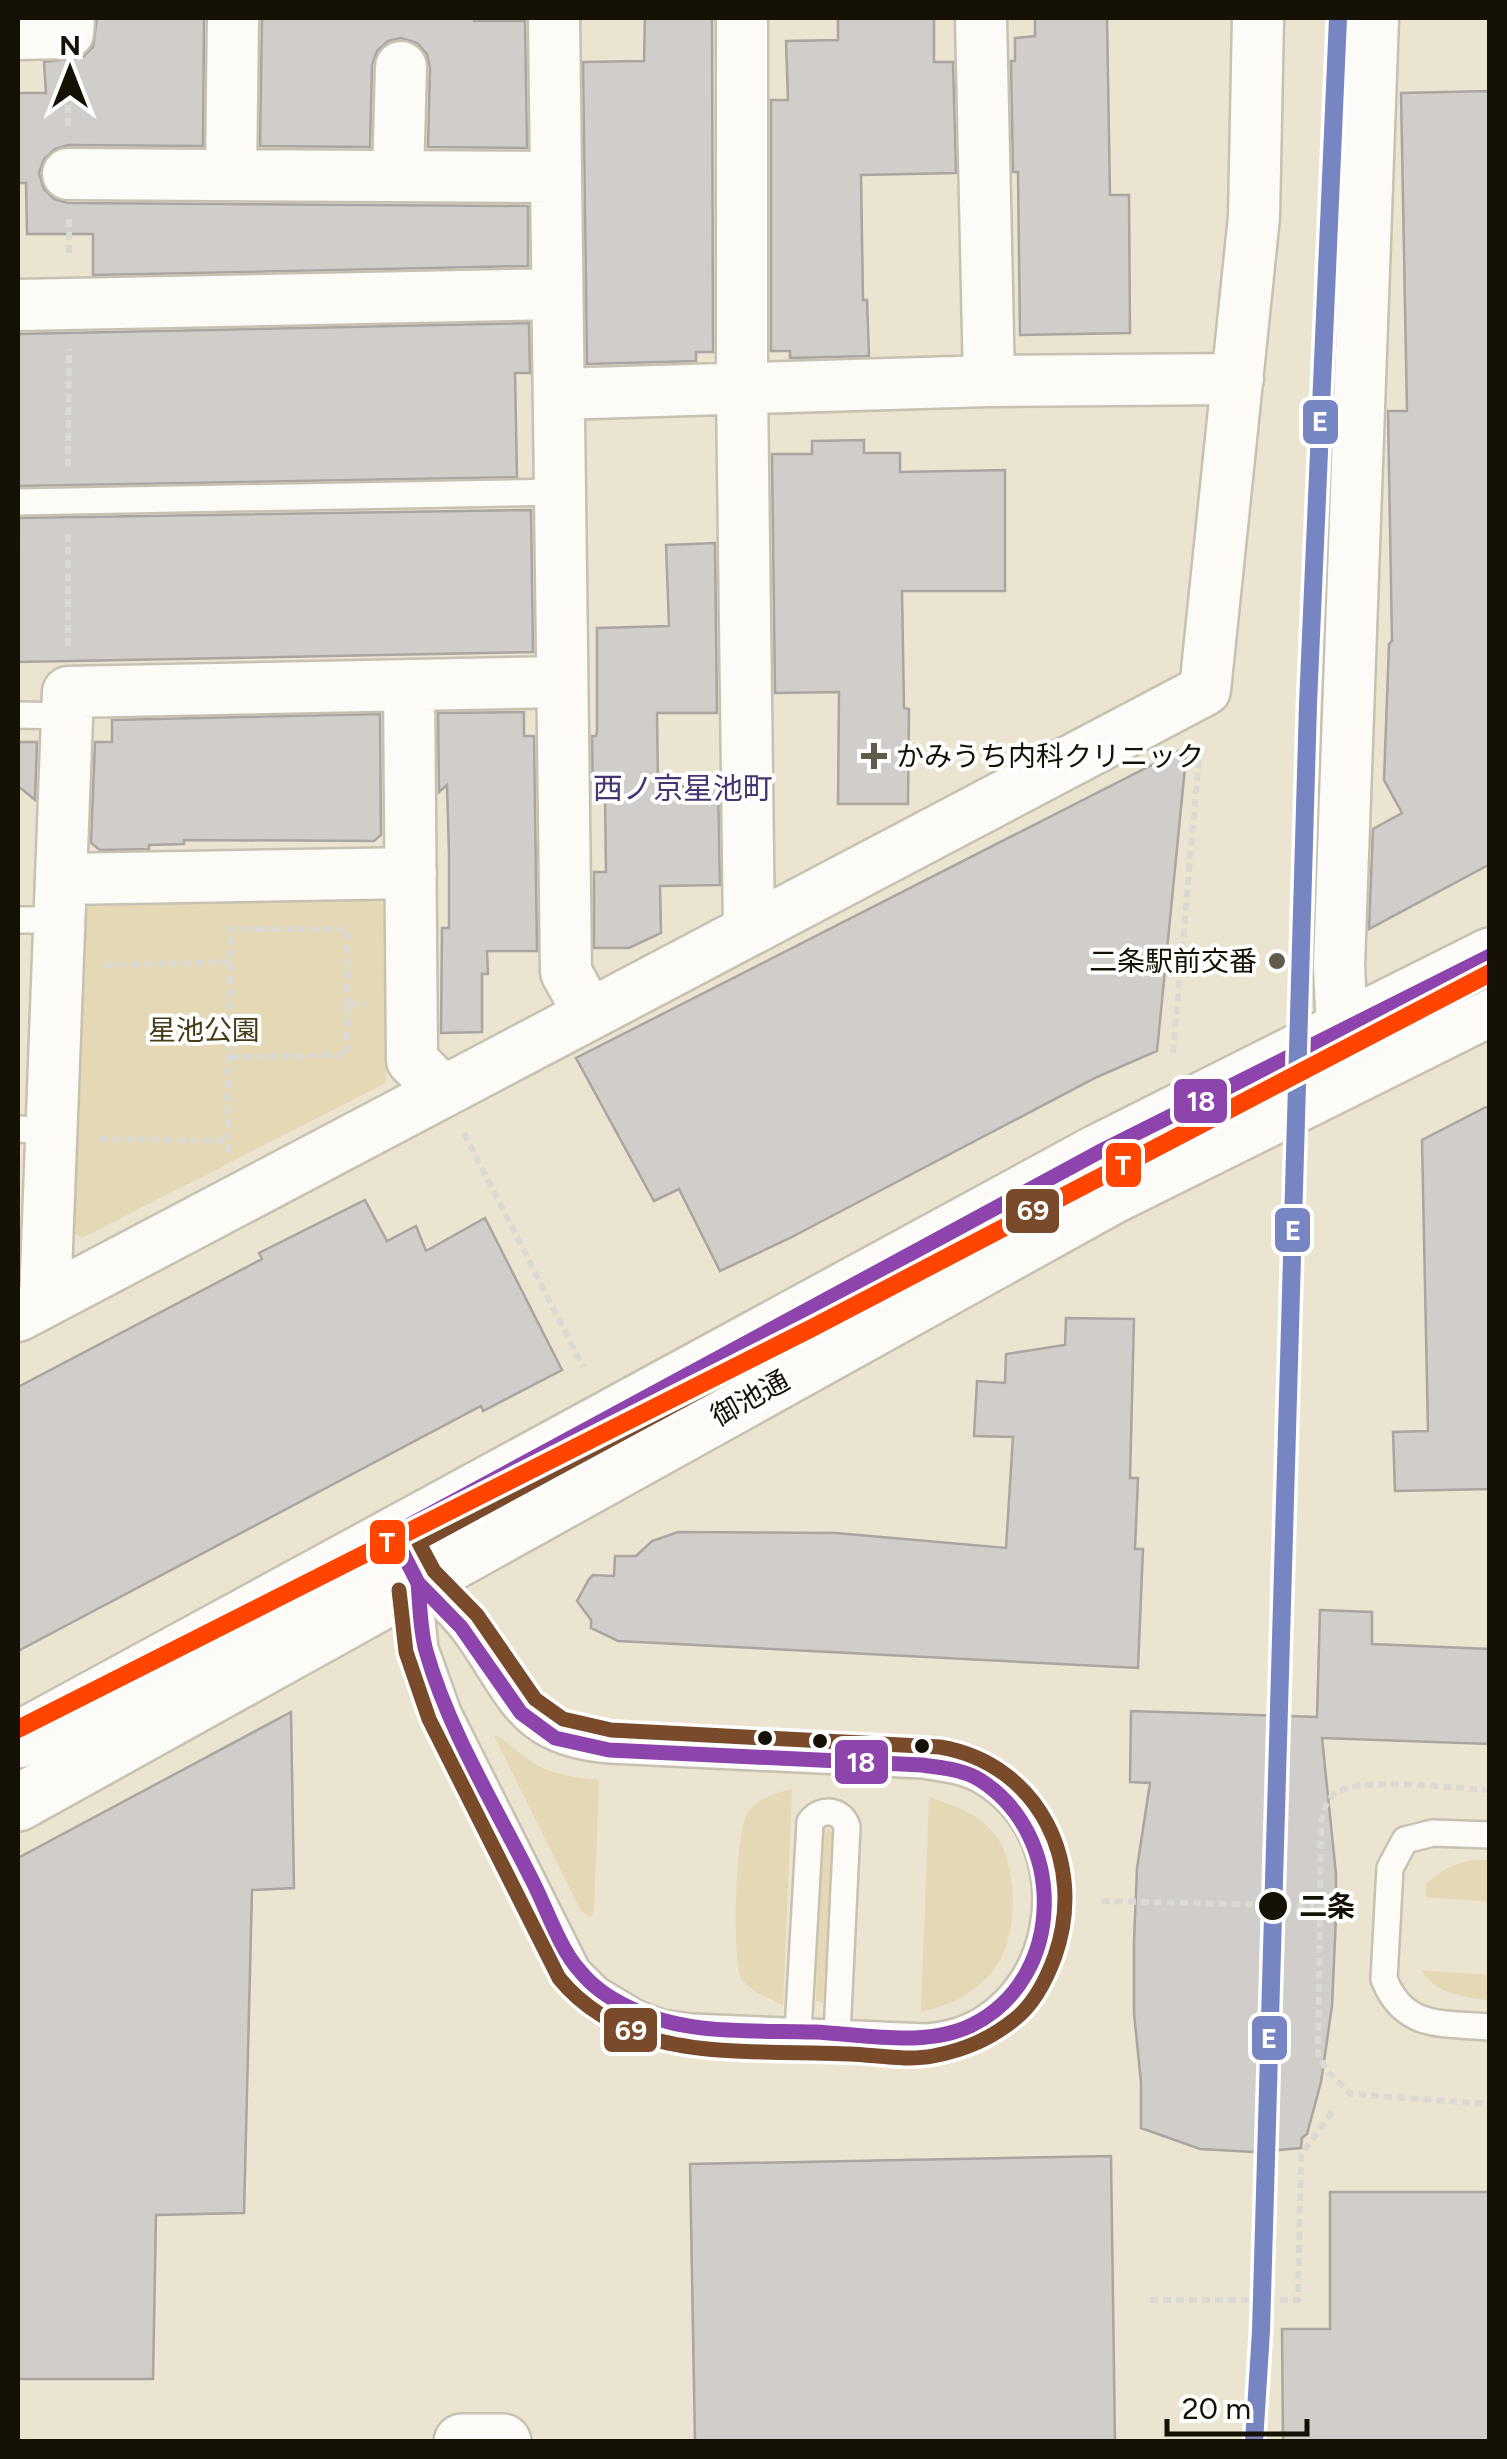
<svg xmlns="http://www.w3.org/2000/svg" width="1507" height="2459" viewBox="0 0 1507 2459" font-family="Figtree,'Noto Sans JP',sans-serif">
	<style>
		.green { fill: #e4d8b5 }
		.building { fill: #d1cdca; stroke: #a9a5a1; stroke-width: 2.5 }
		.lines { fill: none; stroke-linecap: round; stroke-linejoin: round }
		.service-casing { stroke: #c7c1b2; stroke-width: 30 }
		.minor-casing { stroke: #c7c1b2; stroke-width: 55 }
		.tertiary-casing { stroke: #c7c1b2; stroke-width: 60 }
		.path { stroke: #dbd9d3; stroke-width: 6; stroke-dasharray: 8 5; stroke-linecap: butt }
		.service { stroke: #fcfbf8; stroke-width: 25 }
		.minor { stroke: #fcfbf8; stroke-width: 50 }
		.tertiary { stroke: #fcfbf8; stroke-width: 55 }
		.bus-1-casing { stroke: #fff; stroke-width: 22 }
		.bus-2-casing { stroke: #fff; stroke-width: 22 }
		.bus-1 { stroke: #8e44ad; stroke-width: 15 }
		.bus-2 { stroke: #7a4b2a; stroke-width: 15 }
		.rail-1-casing { stroke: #fff; stroke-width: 25 }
		.rail-1 { stroke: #7785c2; stroke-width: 18 }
		.metro-1-casing { stroke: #fff; stroke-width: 25 }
		.metro-1 { stroke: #ff4500; stroke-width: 18 }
		.poi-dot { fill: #615b4c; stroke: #fff; stroke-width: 4 }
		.bus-dot { fill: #161105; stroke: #fff; stroke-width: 4 }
		.labels { text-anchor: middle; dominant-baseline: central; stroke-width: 8; stroke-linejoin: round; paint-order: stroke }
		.poi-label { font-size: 28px; fill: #161105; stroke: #fff; text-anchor: start }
		.park-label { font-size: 28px; fill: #483c18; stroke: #fff }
		.street-label { font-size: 28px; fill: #161105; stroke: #fff }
		.stop-label { font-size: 28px; font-weight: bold; fill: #161105; stroke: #fff; text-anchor: start }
		.neighbourhood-label { font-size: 30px; fill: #463470; stroke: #fff }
		.line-badge { stroke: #fff; stroke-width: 4 }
		.badge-label { font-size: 28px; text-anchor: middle; font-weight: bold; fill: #fff }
	</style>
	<rect width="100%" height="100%" fill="#ebe4d0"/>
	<path class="green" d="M368,896L382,902L393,922L386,1083L82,1238L65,1228L79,923L91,902Z
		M494,1736H499C538,1769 547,1775 599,1780L594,1910L591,1917L581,1911Z
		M792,1789L783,2005C770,1999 751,1991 742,1980C731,1965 736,1835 746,1816C754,1800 775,1793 792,1789Z
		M929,1797C953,1805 980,1814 996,1836C1007,1851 1010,1869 1012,1888C1017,1957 988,1996 921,2012Z
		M823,1829L830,1830L832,1834L823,2003L816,2001V1994L820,1833Z
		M1475,1860H1489V1902L1426,1897V1885C1439,1870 1456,1863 1475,1860Z
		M1421,1970L1489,1975V2000C1463,1997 1436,1994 1421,1970Z"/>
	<path class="building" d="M97,18H204L203,146L68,145L55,149L44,159L39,173L44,189L54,199L68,203L528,206V266L93,275V234H27L26,183H18V93H46L44,62L83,57L93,47Z
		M262,18H474V21H525L527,148L428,147L430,68L427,54L417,43L401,38L388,41L377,51L372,65L370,147L260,146Z
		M645,18H712L713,352H696V361L587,364L583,62L644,61Z
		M838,18H934V62H953L956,173L861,175L863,300H867L869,356L790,358V351H771V100H788L786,41L838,40Z
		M1035,18H1107L1110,195H1129L1130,333L1020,335L1018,172H1013L1011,61H1015V38L1035,36Z
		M1490,91V864L1369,929L1373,829L1402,813L1384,780L1389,644L1392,641L1388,411H1407L1401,93Z
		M529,323L530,373H515L517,477L18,486V334Z
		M864,440V453H900V472L1005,470V591H902L904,708L909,709L908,804H838L839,692L775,693L772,454H812V441Z
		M531,510L533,652L18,662L19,518Z
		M715,543L717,713H657L658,787L718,786L720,885L660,886L661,933L629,948H594V872H606L605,798H593L592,736H596L597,732V628L669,626L666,545Z
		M524,712V736H534L537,951H487L488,974H482V1032L441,1033L442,928H449V854L447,785L439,792L438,713Z
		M380,714L381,835L374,841L184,840V844L149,845V849L100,850L91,843L95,742H112V720Z
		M18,742H37L35,800L18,786Z
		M1187,747L1157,1051L1097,1077L788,1239L720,1271L679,1189L654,1201L576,1058Z
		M1490,1105V1489L1395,1491L1393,1432L1428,1431L1422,1140Z
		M365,1200L387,1241L416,1226L426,1251L485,1218L562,1370L483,1411L481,1406L18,1651V1387L262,1259L259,1253Z
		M1066,1318L1134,1319L1130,1478H1138L1135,1549H1143L1138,1668L618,1641L591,1628V1620L577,1601L589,1579L593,1575L614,1576L615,1556H636L652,1541L678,1532L836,1533L1006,1548L1013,1437L974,1436L977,1381L1005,1383L1006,1354L1065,1345Z
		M1320,1610L1372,1612V1644L1490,1649V1744L1322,1738L1336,1874V1917L1332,2006L1321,2082L1307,2134L1302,2138L1301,2148L1254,2152L1200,2149L1141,2128V2082L1134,2013V1941L1137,1868L1150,1783L1130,1782L1131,1711L1317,1717Z
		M291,1712L294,1888L252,1890L244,2213L156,2215L153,2379H18V1858Z
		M1111,2156L1115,2442H695L690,2164Z
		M1330,2192H1490V2442H1283L1282,2329H1330Z"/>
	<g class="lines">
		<g class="service-casing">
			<path id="service" d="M18,502L560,492
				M18,715L68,716
				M18,920H60
				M18,1129L53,1131
				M418,1583C434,1599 453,1616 466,1634C512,1698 518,1743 609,1750L922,1765C942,1768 964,1770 982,1781C1089,1845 1055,2028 927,2037L692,2027L662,2023L638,2014L598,1990L577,1969L448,1712L425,1648Z
				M1490,1835L1433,1833L1405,1840L1390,1868L1384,1979C1404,2030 1443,2023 1490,2027
				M798,2032L810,1822C821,1807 842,1809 847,1827L837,2034"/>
		</g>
		<g class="minor-casing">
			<path id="minor" d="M554,18L566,972L589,1014
				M742,18V389L749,930
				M981,18L989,381
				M18,34L68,33L69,18
				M68,174L556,177
				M231,175L233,18
				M398,176L401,67
				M18,305L557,294
				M559,394L989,381L1238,379
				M409,685L412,1060L443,1092
				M62,879L411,873
				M1342,1031L1339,965L1373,18
				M45,1301L68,692L562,682
				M18,1316L1205,690L1254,217L1258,18"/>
		</g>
		<g class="tertiary-casing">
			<path id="tertiary" d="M18,1740L1099,1152L1490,956
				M18,1803L1110,1197L1490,1008
				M462,2442H503"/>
		</g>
		<path class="path" d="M68,79V127
			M69,219V257
			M68,467L69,349
			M68,534V647
			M259,929H347V1004
			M105,965L231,962
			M1173,1053L1200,746
			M231,1057L346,1055L347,1004H366
			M464,1133L583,1367
			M99,1139L228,1141
			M228,1153L231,929H259V924
			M1490,1790C1457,1789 1352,1774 1332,1796C1324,1805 1322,1815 1321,1826L1318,2054L1328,2072L1351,2094L1490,2104
			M1102,1901L1314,1906
			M1150,2300H1298L1301,2155L1332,2112"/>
		<use href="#service" class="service"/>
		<use href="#minor" class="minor"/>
		<use href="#tertiary" class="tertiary"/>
		<g class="bus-1-casing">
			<path id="bus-1" d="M418,1583L461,1627L521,1713L555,1738L609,1750L922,1765C941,1768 963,1769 980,1780C1067,1835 1067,1978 972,2025C926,2048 863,2034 814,2032C753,2030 684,2036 628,2007C611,1999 592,1986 580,1971C561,1951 547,1910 534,1884C497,1809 449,1732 426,1651C420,1630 420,1605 418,1583Z
				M418,1583L393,1534L1099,1152L1490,956"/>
		</g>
		<g class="bus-2-casing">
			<path id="bus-2" d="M399,1590L406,1652L429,1719L559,1978C582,2007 618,2028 653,2039C710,2056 790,2051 850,2054C876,2055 907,2061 933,2056C965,2050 990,2039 1015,2019C1034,2004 1047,1978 1055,1956C1087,1865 1040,1764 940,1747L611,1730L563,1719L535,1699L477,1615L434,1571L419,1543L1108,1170L1490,979"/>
		</g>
		<use href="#bus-1" class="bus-1"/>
		<use href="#bus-2" class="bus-2"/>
		<g class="rail-1-casing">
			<path id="rail-1" d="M1254,2442L1261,2331L1308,704L1338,18"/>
		</g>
		<use href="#rail-1" class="rail-1"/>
		<g class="metro-1-casing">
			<path id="metro-1" d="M18,1729L812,1328L1490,973"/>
		</g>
		<use href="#metro-1" class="metro-1"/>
	</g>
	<g class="poi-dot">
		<path d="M869 741h10v10h10v10h-10v10h-10v-10h-10v-10h10z"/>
		<circle cx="1277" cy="961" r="10"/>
	</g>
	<g class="bus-dot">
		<circle cx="765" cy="1738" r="9"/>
		<circle cx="820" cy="1741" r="9"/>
		<circle cx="922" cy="1746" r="9"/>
		<circle cx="1273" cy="1906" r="16"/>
	</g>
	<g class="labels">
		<g class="poi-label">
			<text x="896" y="756">かみうち内科クリニック</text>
			<text x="1257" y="961" text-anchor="end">二条駅前交番</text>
		</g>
		<g class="park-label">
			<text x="204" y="1030">星池公園</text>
		</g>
		<g class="street-label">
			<text transform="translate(750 1398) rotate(-29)">御池通</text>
		</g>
		<g class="stop-label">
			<text x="1299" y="1906">二条</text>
		</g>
		<g class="neighbourhood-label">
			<text x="683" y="788">西ノ京星池町</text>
		</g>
	</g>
	<g class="line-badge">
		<rect x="1301" y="398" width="39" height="48" rx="10" fill="#7785c2"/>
		<rect x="1172" y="1077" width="57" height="48" rx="10" fill="#8e44ad"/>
		<rect x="1104" y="1141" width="39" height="48" rx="10" fill="#ff4500"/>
		<rect x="1004" y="1187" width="57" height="48" rx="10" fill="#7a4b2a"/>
		<rect x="1273" y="1206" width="39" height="48" rx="10" fill="#7785c2"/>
		<rect x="368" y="1518" width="39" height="48" rx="10" fill="#ff4500"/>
		<rect x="833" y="1738" width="57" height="48" rx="10" fill="#8e44ad"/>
		<rect x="602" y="2006" width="57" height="48" rx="10" fill="#7a4b2a"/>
		<rect x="1250" y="2014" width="39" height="48" rx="10" fill="#7785c2"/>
	</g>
	<g class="badge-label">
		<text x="1320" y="431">E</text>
		<text x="1201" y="1111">18</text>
		<text x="1123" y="1175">T</text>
		<text x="1033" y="1220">69</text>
		<text x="1293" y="1240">E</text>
		<text x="387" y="1552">T</text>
		<text x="861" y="1772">18</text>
		<text x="631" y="2040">69</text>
		<text x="1269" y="2048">E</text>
	</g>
	<rect width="1507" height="2459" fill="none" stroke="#161105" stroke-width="40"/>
	<g transform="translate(70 70)" stroke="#ffffff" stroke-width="8" paint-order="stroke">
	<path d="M0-8L18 38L0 25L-18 38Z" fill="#161105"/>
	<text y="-15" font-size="28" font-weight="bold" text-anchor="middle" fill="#161105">N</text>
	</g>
	<path d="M1167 2419v15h140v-15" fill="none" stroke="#161105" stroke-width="5"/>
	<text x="1182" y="2419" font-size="30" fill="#161105" stroke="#ffffff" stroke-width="8" paint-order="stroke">20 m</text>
</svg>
